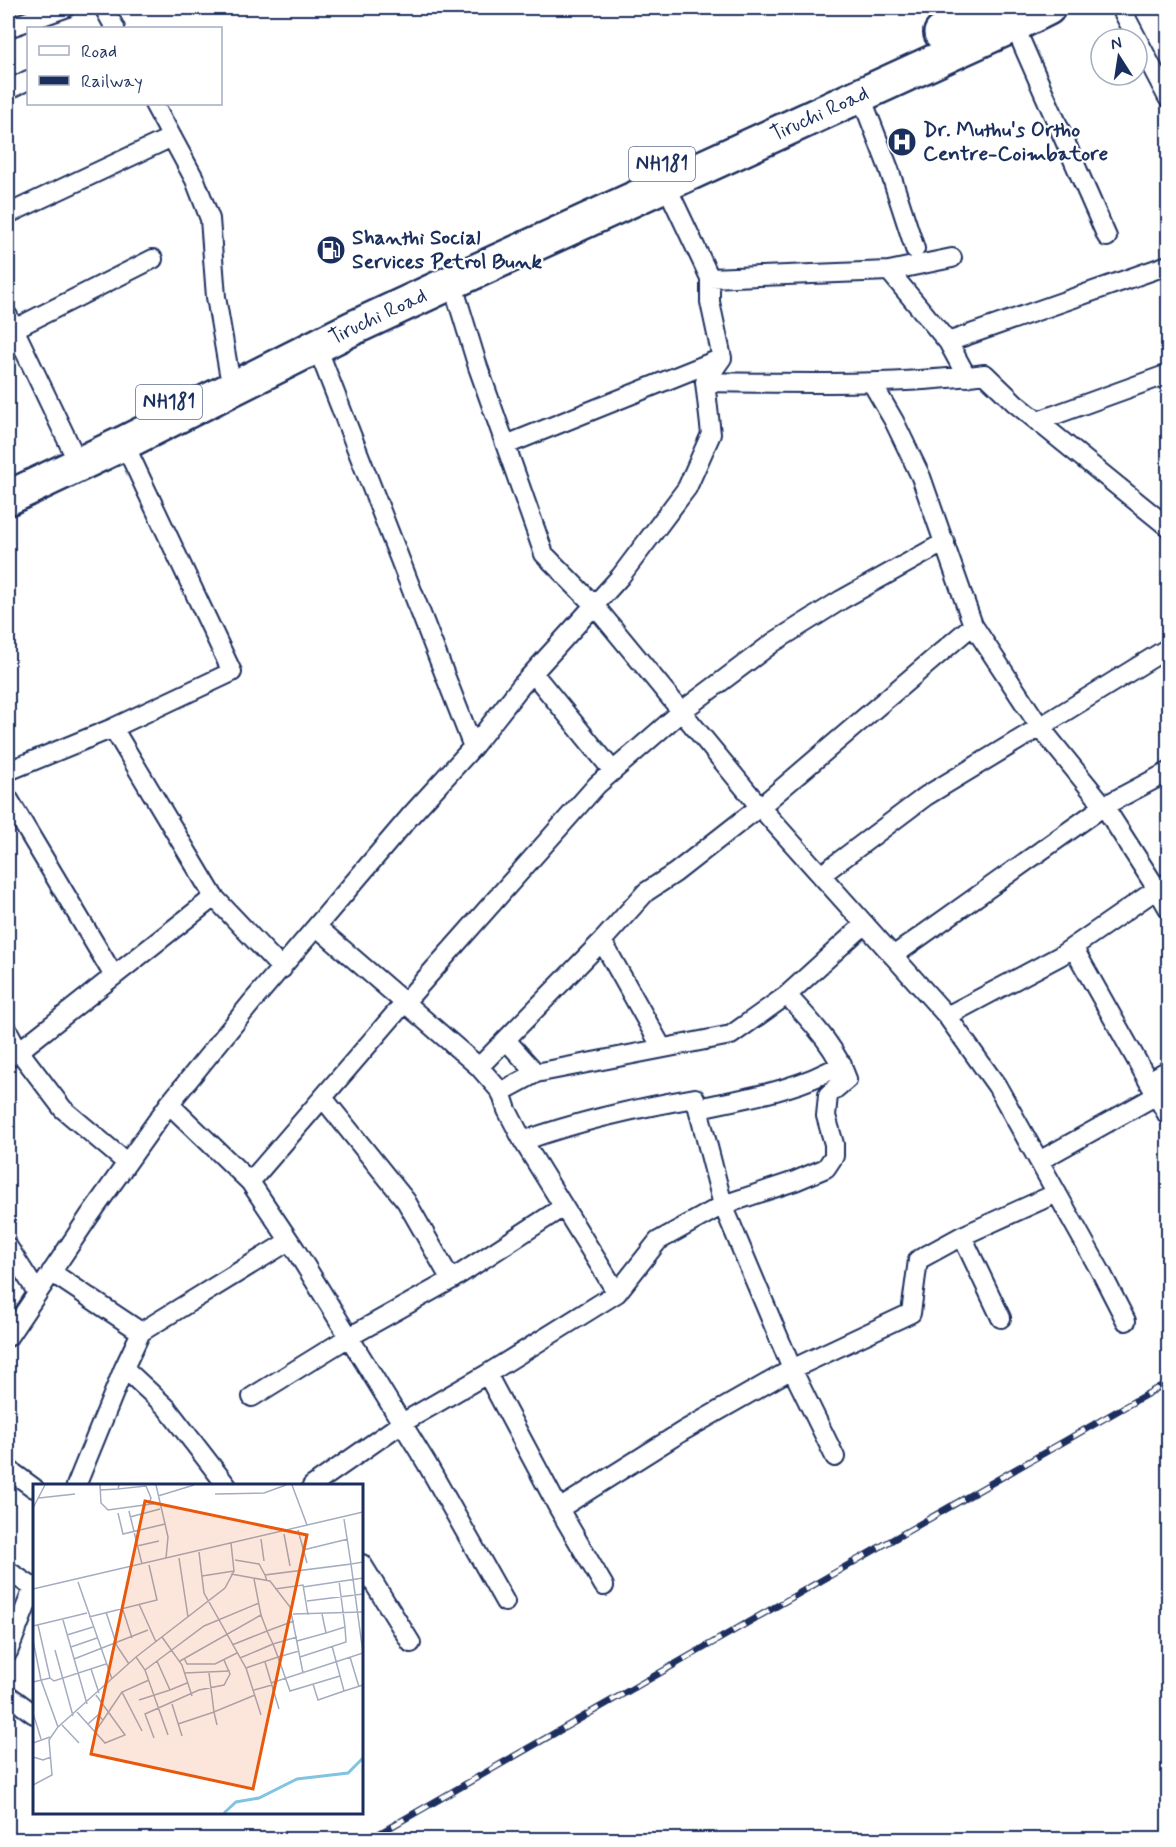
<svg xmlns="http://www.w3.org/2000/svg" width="1176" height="1847" viewBox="0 0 1176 1847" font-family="Mynerve,sans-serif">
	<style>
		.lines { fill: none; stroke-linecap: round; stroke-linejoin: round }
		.street-casing { stroke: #1b2f5e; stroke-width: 22 }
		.highway-casing { stroke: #1b2f5e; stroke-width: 38 }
		.street { stroke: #fff; stroke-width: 18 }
		.highway { stroke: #fff; stroke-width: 33 }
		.rail-casing { stroke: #1b2f5e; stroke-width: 7 }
		.rail { stroke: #fff; stroke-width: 4.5; stroke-dasharray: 14; stroke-linecap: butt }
		.labels { text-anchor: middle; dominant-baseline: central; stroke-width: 4.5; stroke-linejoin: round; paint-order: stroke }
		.shield { fill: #fff; stroke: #5f6d8e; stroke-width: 1.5 }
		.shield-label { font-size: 20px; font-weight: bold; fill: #1b2f5e }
		.street-label { font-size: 21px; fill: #1b2f5e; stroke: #fff }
		.poi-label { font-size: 21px; font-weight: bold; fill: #1b2f5e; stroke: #fff; text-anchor: start }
		.inset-river { fill: none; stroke: #81c4e2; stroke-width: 3 }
		.inset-road { fill: none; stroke: #a4acbf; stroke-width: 1.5 }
		.view { fill: #e8590c; fill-opacity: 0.15; stroke: #e8590c; stroke-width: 3 }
		.inset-edge { fill: none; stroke: #1b2f5e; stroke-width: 3 }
	</style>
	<rect width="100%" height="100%" fill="#fff"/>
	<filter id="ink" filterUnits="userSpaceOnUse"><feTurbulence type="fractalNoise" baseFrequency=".0167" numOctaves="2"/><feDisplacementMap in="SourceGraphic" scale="12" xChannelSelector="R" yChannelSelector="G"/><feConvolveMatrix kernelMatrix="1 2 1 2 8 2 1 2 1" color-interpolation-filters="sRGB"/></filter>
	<g filter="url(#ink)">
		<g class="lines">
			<g class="street-casing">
				<path id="street" d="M104,8L115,28
					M1121,8L1168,98
					M1014,25L1107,237
					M8,28L65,8
					M8,90L28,80
					M860,94L889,169L915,249
					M154,104L195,180L210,219L216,297L229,373
					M8,214L172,137
					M889,271L952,258
					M710,278L889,271L948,342
					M452,282L478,367L544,554L594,605L760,807L947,1016L1060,956L1157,889L1168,908
					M8,316L71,448
					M14,329L153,259
					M317,347L473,747
					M967,377L948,342L1168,265
					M705,382C799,383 892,386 985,374L1015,403L1168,527
					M1038,421L1168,374
					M506,445L722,358
					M533,673L613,771
					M113,728L214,897L282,969
					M8,771L113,728L232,672L124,443
					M1168,772L1104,806L1157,889L1168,883
					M8,798L114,976
					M821,875L926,796L1040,727L973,625
					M317,927L479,1067L501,1092L507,1110L523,1141L617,1293
					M602,941L662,1048
					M1073,947L1168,1116
					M893,956L1104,806L1040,727L1168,648
					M947,1016L997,1086L1102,1274L1126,1321
					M8,1031L19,1051L63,1109L127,1163
					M506,1040L536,1073L731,1035L787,995L865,924
					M8,1058L19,1051L214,897
					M479,1067L602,941L646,892L675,873L767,801L973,625L921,477L894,421L872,383
					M1149,1081L1168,1070
					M501,1092L536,1073
					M323,1098L406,1201L451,1280L563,1207
					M169,1104L250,1182L295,1249L427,1464L505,1602
					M698,1108L723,1205L792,1369L911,1313L918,1260L962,1236L1057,1193
					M523,1141C579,1121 636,1108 695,1098L698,1108C746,1098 799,1090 842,1064
					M1039,1161L1157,1095
					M250,1182L405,1002L597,785L682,711L774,642L841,600L945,542
					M962,1236L1001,1318
					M8,1247L37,1292
					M51,1272L141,1332
					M8,1337L90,1215L169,1104L252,1002L412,814L473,747L521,686L620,577L687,488L711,434L705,382L722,358L710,302V278L657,166
					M487,1374L559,1509L604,1586
					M252,1397L349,1337L451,1280
					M8,1469L34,1488
					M76,1486L124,1368
					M227,1486L166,1407L124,1368L141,1332L289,1241
					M312,1486L402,1423L487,1374L617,1293L658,1241L723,1205L795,1181L826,1168L834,1156V1144L826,1116L828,1095L847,1079C835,1045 810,1021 787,995
					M559,1509L683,1431L792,1369L835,1457
					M362,1564L411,1643
					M8,1571L34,1588
					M8,1652L34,1586
					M8,1695L34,1714"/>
			</g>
			<g class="highway-casing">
				<g id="highway">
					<path d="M941,33L996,8"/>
					<path id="s1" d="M8,498L124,443L351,329L452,282L1014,25L1048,8"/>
				</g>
			</g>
			<use href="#street" class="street"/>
			<use href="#highway" class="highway"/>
			<g class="rail-casing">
				<path id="rail" d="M368,1840L1168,1382"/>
			</g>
			<use href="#rail" class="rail"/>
		</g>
	</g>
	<defs>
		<g id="hospital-disc" transform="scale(1.5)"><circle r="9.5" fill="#1b2f5e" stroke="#fff"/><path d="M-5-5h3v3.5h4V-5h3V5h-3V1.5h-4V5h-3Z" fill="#fff"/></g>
		<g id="fuel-disc" transform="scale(1.5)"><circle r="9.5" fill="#1b2f5e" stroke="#fff"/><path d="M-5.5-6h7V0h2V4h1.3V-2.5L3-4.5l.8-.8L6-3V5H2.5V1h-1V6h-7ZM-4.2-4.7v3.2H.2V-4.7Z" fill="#fff"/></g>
	</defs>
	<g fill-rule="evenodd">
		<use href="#hospital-disc" x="902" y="142"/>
		<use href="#fuel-disc" x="331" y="250"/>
	</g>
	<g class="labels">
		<g class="shield">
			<rect x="629" y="147" width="66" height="34" rx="4.5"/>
			<rect x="136" y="385" width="66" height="34" rx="4.5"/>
		</g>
		<g class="shield-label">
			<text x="662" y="164">NH181</text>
			<text x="169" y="402">NH181</text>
		</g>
		<g class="street-label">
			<text stroke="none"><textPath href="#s1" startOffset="898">Tiruchi Road</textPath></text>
			<text stroke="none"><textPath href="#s1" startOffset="412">Tiruchi Road</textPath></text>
		</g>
		<g class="poi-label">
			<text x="923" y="130">Dr. Muthu's Ortho<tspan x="923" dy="24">Centre-Coimbatore</tspan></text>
			<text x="352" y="238">Shanthi Social<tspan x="352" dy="24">Services Petrol Bunk</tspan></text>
		</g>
	</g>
	<g transform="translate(33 1484)">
		<rect width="330" height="330" fill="#fff"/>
		<path class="inset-river" d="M191,329L203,318L226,314L264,295L315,289L330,274"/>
		<path class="inset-road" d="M67,1L68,19L75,26L126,19M86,1L85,5L113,2L118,14L116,20M123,1L135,53L133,74M259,1L274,41M67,6L85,5M182,10L231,9L253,1M125,12L161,1M6,14L42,10M0,24L12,1M96,27L109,80M85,29L90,50L132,40M97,33L127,25M265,46L274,79M251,50L257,82M228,55L231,77M104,62L126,57M270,66L315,55M166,68L171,109L213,184L245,173L257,207L307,192M146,74L155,133M202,76L226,80L232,91M198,90L237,97L257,123L270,189M169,92L201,87M234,97L232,91L318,80L311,35M45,98L79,195M270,103L330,94M0,105L330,28M242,105L270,101L275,131M274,117L330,110M106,120L123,158M89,123L99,154M73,128L84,162L96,180M260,130L329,128M56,133L124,116L116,81M30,136L54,220M5,141L17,194M0,142L54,129M293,149L312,143L306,97M34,151L60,143M129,153L149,181L159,212M264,153L240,160L245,173L266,167M0,156L8,196L25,243L16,256L19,291L0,301M264,157L293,149L289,130M199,161L234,147L228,131M299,162L311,207L330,201M38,163L64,154M22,166L40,232M103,173L112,186L135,251M267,173L313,158L312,143M317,173L326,203M151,174L154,180H182L204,169M207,174L240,160L234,147L261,137M41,175L115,146M124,177L137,206L154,199M147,177L228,131L221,95M232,178L246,225M213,184L228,231M58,185L66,209M112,186L171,142L226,119M151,189L197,187M176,189L181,228L222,211M0,198L17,194L21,197L73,180M238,199L330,169L318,80L330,78M280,200L285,216L311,207M221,206L239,201M106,216L137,206M139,220L149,252M44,228L72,259L92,251L63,211M0,229L8,255M55,240L65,231L70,236M145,240L181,228L184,241M29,241L46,259M25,243L103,173L192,104L201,87L198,59M109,247L89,208L116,196M62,248L89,208M121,254L112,230L166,206L191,201L197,190L191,176M0,259L17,253M0,273L10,276L18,273"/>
		<path class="view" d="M112,17L274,51L220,305L58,270Z"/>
		<rect width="330" height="330" class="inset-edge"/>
	</g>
	<rect width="1176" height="1847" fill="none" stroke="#fff" stroke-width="30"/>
	<rect x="15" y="15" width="1146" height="1817" fill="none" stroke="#1b2f5e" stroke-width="2" filter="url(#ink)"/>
	<rect x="27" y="27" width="195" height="78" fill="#ffffff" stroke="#a4acbf" stroke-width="1.5"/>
	<rect x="39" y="46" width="30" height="9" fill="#ffffff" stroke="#a4acbf" stroke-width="1.5"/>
	<text x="81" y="57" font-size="18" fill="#1b2f5e">Road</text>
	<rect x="39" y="76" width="30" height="9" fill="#1b2f5e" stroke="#a4acbf" stroke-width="1.5"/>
	<text x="81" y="87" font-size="18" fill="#1b2f5e">Railway</text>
	<g transform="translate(1119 57) rotate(348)"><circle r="28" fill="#ffffff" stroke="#a4acbf" stroke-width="1.5"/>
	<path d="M0-4.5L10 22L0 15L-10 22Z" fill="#1b2f5e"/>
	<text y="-9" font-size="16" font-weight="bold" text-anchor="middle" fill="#1b2f5e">N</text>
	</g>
</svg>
